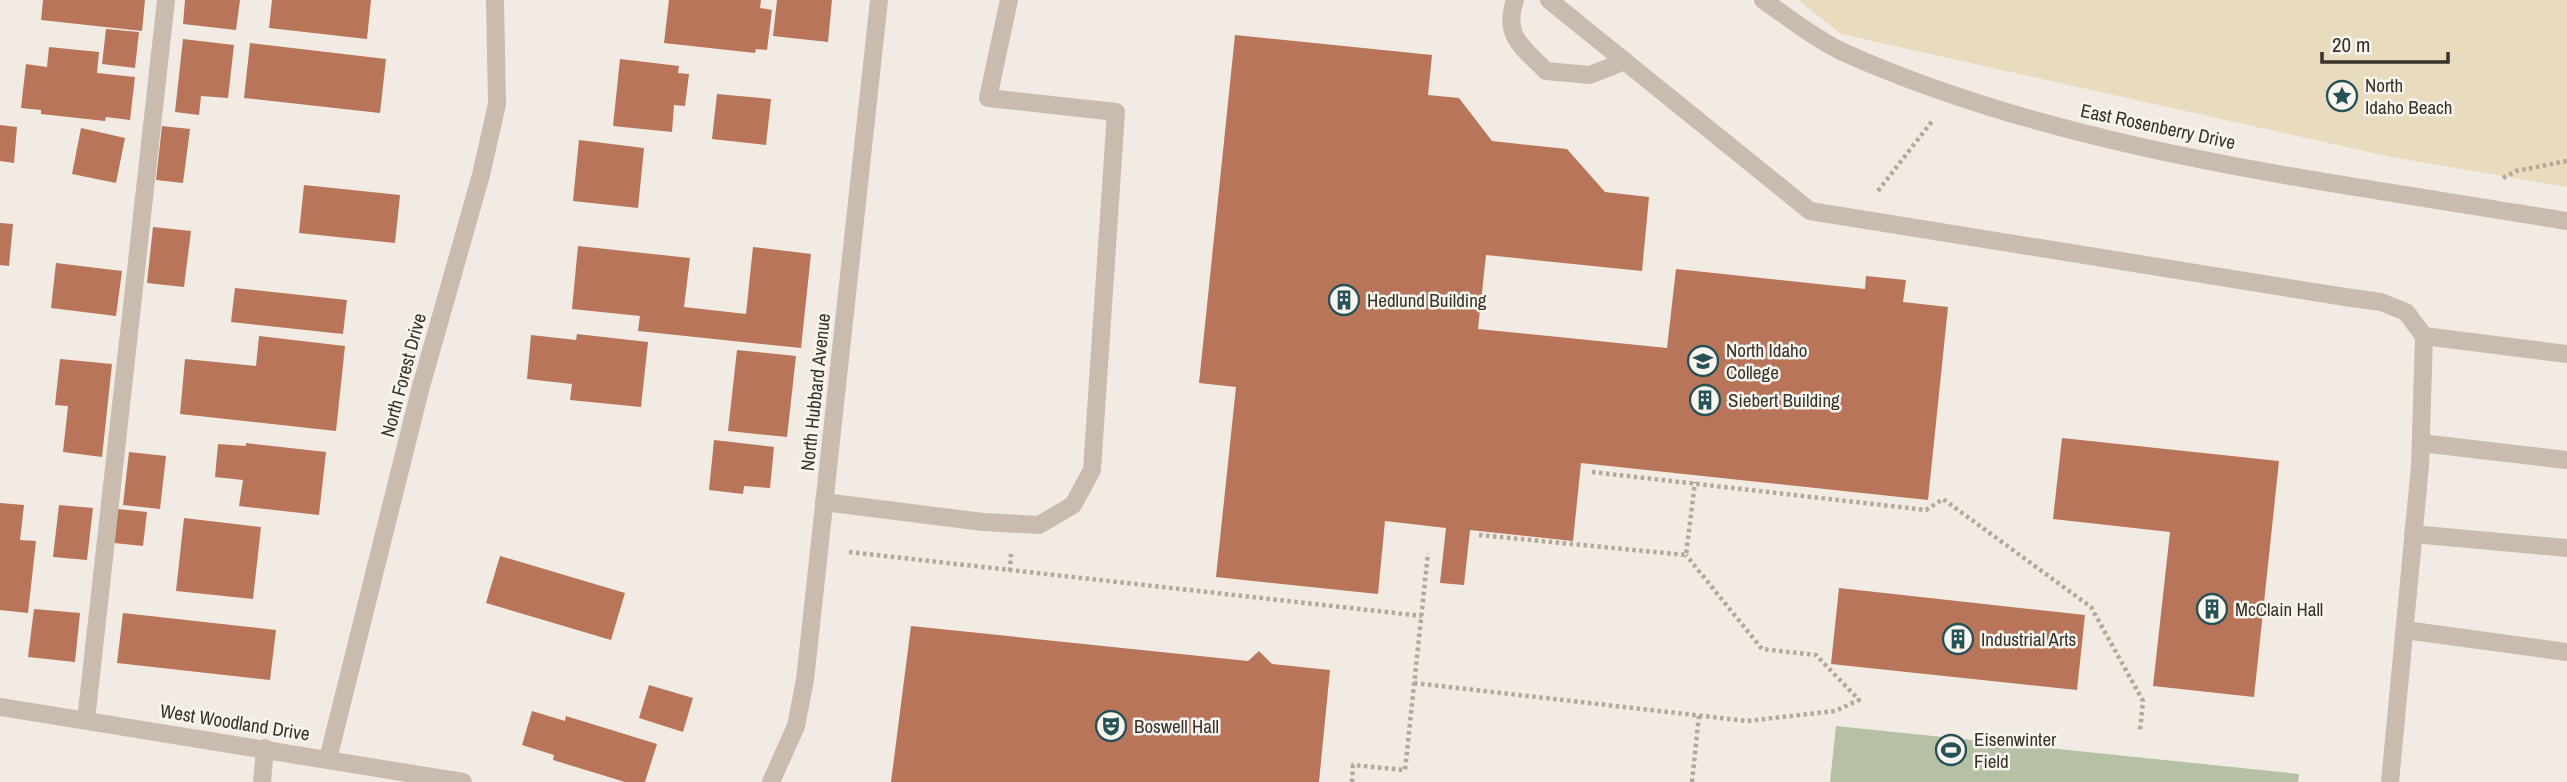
<svg xmlns="http://www.w3.org/2000/svg" width="2567" height="782" viewBox="0 0 2567 782" font-family="'Archivo Narrow',sans-serif">
	<style>
		.green { fill: #b5c0a4 }
		.sand { fill: #e9dcbe }
		.building { fill: #b97559 }
		.lines { fill: none; stroke-linecap: round; stroke-linejoin: round }
		.path { stroke: #b5a79a; stroke-width: 4.5; stroke-dasharray: 3.5 3.5; stroke-linecap: butt }
		.service { stroke: #c9bcaf; stroke-width: 18 }
		.minor { stroke: #c9bcaf; stroke-width: 18 }
		.tertiary { stroke: #c9bcaf; stroke-width: 18 }
		.labels { text-anchor: middle; dominant-baseline: central; stroke-width: 5; stroke-linejoin: round; paint-order: stroke }
		.poi-label { font-size: 19px; fill: #39312c; stroke: #f9f5ef; text-anchor: start }
		.street-label { font-size: 19px; fill: #39312c; stroke: #f9f5ef }
	</style>
	<rect width="100%" height="100%" fill="#f2ebe3"/>
	<path class="green" d="M1836,726L2299,774L2298,782H1830Z"/>
	<path class="sand" d="M1798,0H2567V187L2391,157L1841,34Z"/>
	<path class="building" d="M43,0H145L142,31L41,20Z
		M185,0H240L236,30L183,24Z
		M272,0H371L367,39L269,28Z
		M669,0H761L760,8L772,10L767,50L756,49L755,53L664,43Z
		M777,0H832L828,42L773,36Z
		M106,29L139,32L135,68L102,64Z
		M1235,35L1432,55L1428,95L1459,98L1492,141L1567,149L1605,192L1649,197L1642,271L1486,255L1478,329L1667,348L1676,269L1865,289L1866,276L1906,280L1903,302L1948,307L1928,500L1581,463L1573,541L1470,530L1464,585L1440,583L1446,528L1385,521L1378,594L1216,577L1236,387L1199,383Z
		M183,39L234,45L228,98L201,96L199,115L175,112Z
		M250,43L386,59L380,113L244,98Z
		M49,47L99,52L97,73L135,77L130,120L106,117L105,121L41,114V110L21,108L26,64L47,67Z
		M620,59L679,66L678,73L689,74L685,106L674,105L672,132L613,126Z
		M717,94L771,99L766,145L712,139Z
		M0,125L17,127L14,163L0,161Z
		M162,126L190,129L183,183L156,180Z
		M81,128L125,138L116,183L72,174Z
		M579,140L644,148L638,208L573,201Z
		M304,185L400,195L395,243L299,233Z
		M0,223L13,224L9,266L0,265Z
		M153,227L191,231L184,287L147,283Z
		M578,246L690,258L684,307L746,314L753,247L811,254L801,348L638,331L640,316L572,309Z
		M56,263L122,271L116,316L51,308Z
		M235,288L347,300L343,334L231,322Z
		M577,334L648,342L641,407L570,400L572,384L527,379L531,335L576,340Z
		M259,336L345,346L336,431L180,414L185,359L256,366Z
		M737,350L796,356L787,437L728,431Z
		M60,359L112,364L102,457L63,452L68,406L55,405Z
		M2062,438L2279,461L2254,697L2153,686L2170,532L2053,519Z
		M714,440L774,447L770,488L744,486L743,494L709,490Z
		M246,443L326,452L319,515L239,506L243,480L215,477L218,444L246,446Z
		M129,452L166,456L160,509L123,505Z
		M0,503L24,505L20,540L36,541L28,613L0,610Z
		M59,505L93,508L87,560L53,557Z
		M118,509L147,512L143,546L114,543Z
		M184,518L261,527L253,599L176,591Z
		M500,556L625,593L611,640L486,603Z
		M1839,588L2085,615L2077,690L1831,664Z
		M34,609L80,613L75,662L28,657Z
		M123,613L276,630L270,680L117,663Z
		M911,626L1248,661L1259,651L1272,664L1330,670L1319,782H891Z
		M649,685L693,698L683,732L639,718Z
		M532,711L565,721L566,716L657,744L645,782H625L553,760L554,755L522,745Z"/>
	<g class="lines">
		<path class="path" d="M2503,178L2516,171L2567,161
			M1878,191L1933,120
			M1592,472L1926,510L1943,499L2091,607L2143,701L2140,730
			M1479,535L1686,555L1695,482
			M849,552L1422,616
			M1010,571L1011,554
			M1414,683L1747,721L1835,711L1859,700L1816,655L1762,649L1686,555
			M1352,782L1353,765L1405,770L1428,553
			M1692,782L1699,715"/>
		<path class="service" d="M1515,0C1503,37 1522,46 1546,71L1590,75L1625,61
			M1549,0L1810,211L2345,297
			M2424,336L2567,354
			M2421,443L2567,460
			M824,502L983,522L1039,525L1073,505L1092,470L1116,112L988,98L1009,0
			M2413,534L2567,548
			M2405,630L2567,652
			M86,720L166,0
			M262,782L265,748"/>
		<path class="minor" d="M2345,297L2381,302L2406,312L2424,336L2420,466L2390,782
			M0,707L463,782
			M328,759L420,390L481,175L497,104L495,0
			M771,782L796,726L805,680L879,0"/>
		<path class="tertiary" d="M1763,0C1788,17 1815,39 1843,52C2065,152 2328,181 2567,221"/>
	</g>
	<defs>
		<g id="sight-ring" transform="scale(1.575)"><circle r="9.5" fill="#f9f5ef" stroke="#265156" stroke-width="1.5"/><path d="M0-6L1.8-2.2L6-1.7L2.9 1.2L3.7 5.4L0 3.3L-3.7 5.4L-2.9 1.2L-6-1.7L-1.8-2.2Z" fill="#265156"/></g>
		<g id="building-ring" transform="scale(1.575)"><circle r="9.5" fill="#f9f5ef" stroke="#265156" stroke-width="1.5"/><path d="M-4-6H4V6H1V3H-1V6H-4ZM-2.5-4.3h1.7v1.8h-1.7ZM.8-4.3h1.7v1.8H.8ZM-2.5-1h1.7V.8h-1.7ZM.8-1h1.7V.8H.8Z" fill="#265156"/></g>
		<g id="university-ring" transform="scale(1.575)"><circle r="9.5" fill="#f9f5ef" stroke="#265156" stroke-width="1.5"/><path d="M0-5L7-2L0 1L-7-2ZM-4 1L0 2.5L4 1V4Q0 6-4 4Z" fill="#265156"/></g>
		<g id="theatre-ring" transform="scale(1.575)"><circle r="9.5" fill="#f9f5ef" stroke="#265156" stroke-width="1.5"/><path d="M-5-5.5Q0-4 5-5.5V0Q5 5 0 6Q-5 5-5 0ZM-3.3-2.5H-1v1.5H-3.3ZM1-2.5H3.3v1.5H1ZM-2.8 1Q0 5.5 2.8 1Z" fill="#265156"/></g>
		<g id="stadium-ring" transform="scale(1.575)"><circle r="9.5" fill="#f9f5ef" stroke="#265156" stroke-width="1.5"/><path d="M0-5a6.5 5 0 1 0 0 10a6.5 5 0 1 0 0-10ZM-3.5-1.8h7v3.6h-7Z" fill="#265156"/></g>
	</defs>
	<g fill-rule="evenodd">
		<use href="#sight-ring" x="2342" y="96"/>
		<use href="#building-ring" x="1344" y="300"/>
		<use href="#university-ring" x="1703" y="361"/>
		<use href="#building-ring" x="1705" y="400"/>
		<use href="#building-ring" x="2212" y="609"/>
		<use href="#building-ring" x="1958" y="639"/>
		<use href="#theatre-ring" x="1111" y="726"/>
		<use href="#stadium-ring" x="1951" y="750"/>
	</g>
	<g class="labels">
		<g class="poi-label">
			<text x="2365" y="85">North<tspan x="2365" dy="22">Idaho Beach</tspan></text>
			<text x="1367" y="300">Hedlund Building</text>
			<text x="1726" y="350">North Idaho<tspan x="1726" dy="22">College</tspan></text>
			<text x="1728" y="400">Siebert Building</text>
			<text x="2235" y="609">McClain Hall</text>
			<text x="1981" y="639">Industrial Arts</text>
			<text x="1134" y="726">Boswell Hall</text>
			<text x="1974" y="739">Eisenwinter<tspan x="1974" dy="22">Field</tspan></text>
		</g>
		<g class="street-label">
			<text transform="translate(2158 126) rotate(12)">East Rosenberry Drive</text>
			<text transform="translate(403 375) rotate(-75)">North Forest Drive</text>
			<text transform="translate(815 392) rotate(-84)">North Hubbard Avenue</text>
			<text transform="translate(235 722) rotate(9)">West Woodland Drive</text>
		</g>
	</g>
	<path d="M2322 52v10h126v-10" fill="none" stroke="#39312c" stroke-width="3.5"/>
	<text x="2332" y="52" font-size="21" fill="#39312c" stroke="#f9f5ef" stroke-width="5" paint-order="stroke">20 m</text>
</svg>
